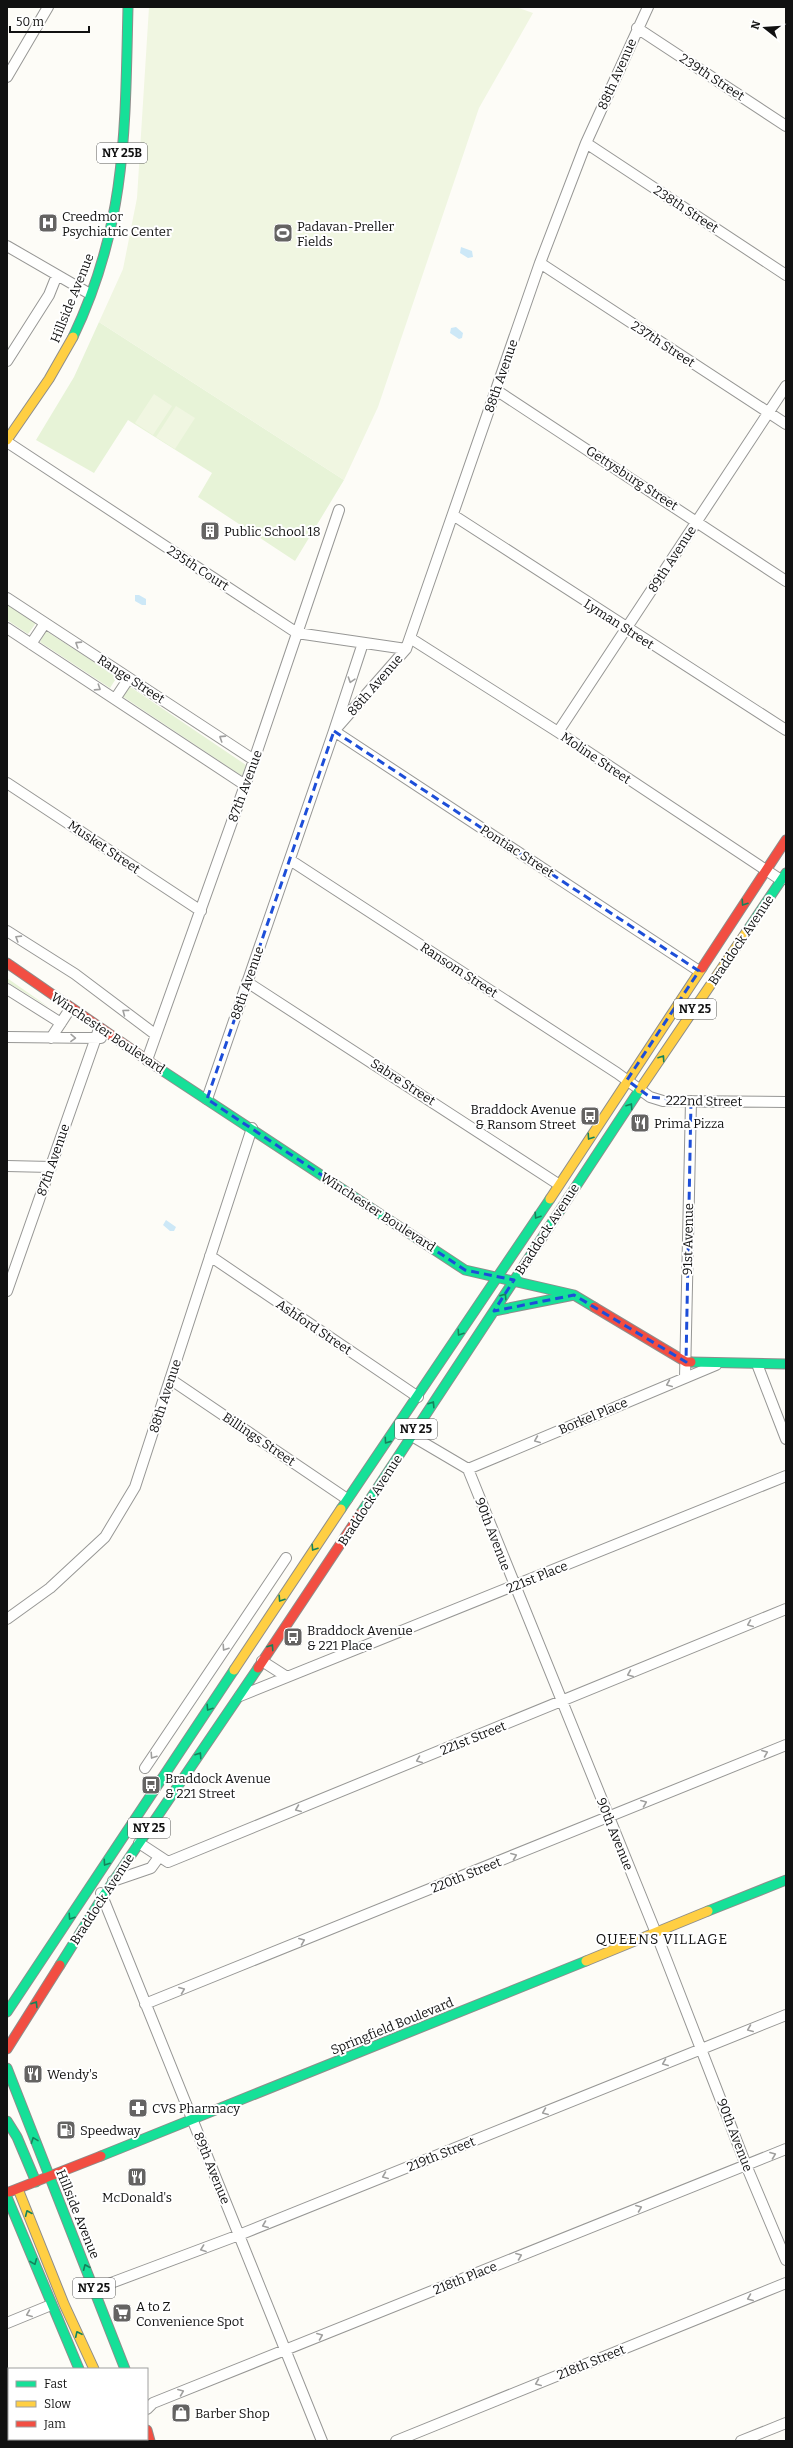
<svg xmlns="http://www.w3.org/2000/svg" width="793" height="2448" viewBox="0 0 793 2448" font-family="Bitter,serif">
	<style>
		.green { fill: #e7f3d7 }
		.pitch { fill: #f0f6e1 }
		.water { fill: #cde8f7 }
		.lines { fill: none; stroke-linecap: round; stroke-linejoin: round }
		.street-casing { stroke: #979795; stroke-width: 12 }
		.fast-casing { stroke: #8e8d8b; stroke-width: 11 }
		.slow-casing { stroke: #8e8d8b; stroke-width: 11 }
		.jam-casing { stroke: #8e8d8b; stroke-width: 11 }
		.street { stroke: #fffffe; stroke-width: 10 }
		.fast { stroke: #16e098; stroke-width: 9 }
		.slow { stroke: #ffcf43; stroke-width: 9 }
		.jam { stroke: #f24e42; stroke-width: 9 }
		.oneway { stroke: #a0a09f }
		.oneway2 { stroke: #14835b }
		.marked { fill: none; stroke: #1d4ed8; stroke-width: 3; stroke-dasharray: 8 5; stroke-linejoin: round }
		.labels { text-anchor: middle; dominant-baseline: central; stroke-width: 4; stroke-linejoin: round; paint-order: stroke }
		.shield { fill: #fff; stroke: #585858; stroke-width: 1 }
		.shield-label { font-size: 12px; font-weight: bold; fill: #111 }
		.street-label { font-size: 13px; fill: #111; stroke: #fff }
		.poi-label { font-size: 13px; fill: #111; stroke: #fff; text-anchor: start }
		.neighbourhood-label { font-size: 14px; letter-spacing: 1px; fill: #111; stroke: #fff }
	</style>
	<rect width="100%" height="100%" fill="#fdfcf7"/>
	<path class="green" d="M99,322L344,480L295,561L198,497L212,473L128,420L94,473L36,440L74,377Z
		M7,604L36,623L28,634L7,620Z
		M46,631L117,677L110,688L40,642Z
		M129,686L246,765L242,776L122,696Z
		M7,978L50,1008L7,982Z"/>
	<path class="pitch" d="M149,7H516L533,13L479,108L378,407L344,480L99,322L123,269L137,198Z
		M154,394L172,406L153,435L135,423Z
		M176,406L195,418L175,449L156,437Z"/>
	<path class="water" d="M461,247L472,251L473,257L468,258L460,253Z
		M456,327L463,333L462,338L459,339L450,333L451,328Z
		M135,595H139L146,599V605H142L135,601Z
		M166,1220L176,1227L174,1231H170L163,1225Z"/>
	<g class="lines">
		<g class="street-casing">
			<path id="street" d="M637,28L786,126
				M7,77L48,7
				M586,143L786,275
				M7,246L90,294
				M540,263L786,424
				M7,361L49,295L57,275
				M496,390L786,581
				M7,442L297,633L406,649
				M453,515L786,730
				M7,598L254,760
				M7,628L245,785
				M410,638L558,732L781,880
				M31,644L45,623
				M115,699L129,678
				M334,731L406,649L540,263L586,143L648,7
				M334,731L699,971
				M558,732L786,386
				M7,783L201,911
				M290,860L617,1073L650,1097L663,1101L786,1102
				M7,931L75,974L156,1035
				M247,982L558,1184
				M7,989L61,1023
				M7,1037L101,1038
				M51,1038L70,1009
				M147,1060L254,760L339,510
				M207,1099L334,731L363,643
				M7,1166L51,1167
				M210,1256L418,1397
				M7,1291L99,1029
				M757,1364L786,1439
				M685,1378L691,1101
				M170,1379L347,1499
				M412,1436L468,1469L656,1933L746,2165L786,2260
				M468,1469L716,1365
				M7,1619L50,1588L105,1537L135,1487L252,1128
				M262,1661L287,1677
				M240,1696L786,1476
				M145,1768L286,1558
				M139,1843L168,1862L786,1609
				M113,1881L151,1868L159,1857
				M101,1893L322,2441
				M145,2004L786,1745
				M95,2289L239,2235L786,2015
				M7,2323L51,2305
				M147,2409L153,2403L786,2149
				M30,2441L35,2439
				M396,2441L786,2283
				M741,2441L786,2423"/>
		</g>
		<g class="fast-casing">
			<path id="fast" d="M73,337C127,224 125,129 128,7
				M747,931L786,873
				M160,1069L465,1270L574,1295L594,1307
				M494,1311L574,1295
				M691,1362L786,1364
				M341,1509L550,1199
				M361,1513L640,1089
				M708,1911L786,1880
				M60,1965L104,1895L258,1668
				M7,2012L234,1670
				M7,2068L125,2369
				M7,2121L17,2137L36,2182
				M101,2156L586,1961
				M7,2197L79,2369
				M132,2439L133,2441"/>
		</g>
		<g class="slow-casing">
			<path id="slow" d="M7,440L49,379L73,337
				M640,1089L747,931
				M550,1199L702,968
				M234,1670L341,1509
				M586,1961L708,1911
				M18,2189L64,2304L94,2369"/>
		</g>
		<g class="jam-casing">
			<path id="jam" d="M7,963L160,1069
				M702,968L786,840
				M594,1307L686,1362H691
				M258,1668L361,1513
				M7,2049L60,1965
				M9,2192L101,2156
				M147,2430L150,2441
				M110,2439L111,2441"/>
		</g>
		<use href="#street" class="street"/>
		<use href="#fast" class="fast"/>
		<use href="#slow" class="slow"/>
		<use href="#jam" class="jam"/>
	</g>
	<defs><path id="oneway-chevron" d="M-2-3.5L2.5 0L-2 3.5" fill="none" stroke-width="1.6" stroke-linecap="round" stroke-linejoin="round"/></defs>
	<g class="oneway">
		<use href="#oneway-chevron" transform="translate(78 644) rotate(-147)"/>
		<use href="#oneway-chevron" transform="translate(351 680) rotate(108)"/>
		<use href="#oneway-chevron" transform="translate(98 688) rotate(33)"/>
		<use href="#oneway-chevron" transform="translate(222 738) rotate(-147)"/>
		<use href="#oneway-chevron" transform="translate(18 938) rotate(-148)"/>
		<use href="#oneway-chevron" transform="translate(125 1012) rotate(-143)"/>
		<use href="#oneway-chevron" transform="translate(73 1038) rotate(1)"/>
		<use href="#oneway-chevron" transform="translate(669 1384) rotate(157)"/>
		<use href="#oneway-chevron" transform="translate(537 1440) rotate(157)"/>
		<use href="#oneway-chevron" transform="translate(750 1624) rotate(157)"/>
		<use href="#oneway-chevron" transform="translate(225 1648) rotate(124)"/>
		<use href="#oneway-chevron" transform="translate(630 1674) rotate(157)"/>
		<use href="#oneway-chevron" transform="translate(765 1753) rotate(-22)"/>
		<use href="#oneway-chevron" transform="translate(153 1756) rotate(124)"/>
		<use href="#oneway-chevron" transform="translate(419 1760) rotate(158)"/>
		<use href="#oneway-chevron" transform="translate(644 1803) rotate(-22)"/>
		<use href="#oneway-chevron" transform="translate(298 1809) rotate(158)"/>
		<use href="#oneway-chevron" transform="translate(514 1856) rotate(-22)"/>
		<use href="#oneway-chevron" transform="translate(302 1941) rotate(-22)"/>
		<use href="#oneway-chevron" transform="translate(182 1990) rotate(-22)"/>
		<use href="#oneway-chevron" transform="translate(750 2029) rotate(158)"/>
		<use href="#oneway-chevron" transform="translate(665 2063) rotate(158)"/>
		<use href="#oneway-chevron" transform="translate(545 2112) rotate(158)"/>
		<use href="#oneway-chevron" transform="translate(773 2155) rotate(-21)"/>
		<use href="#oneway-chevron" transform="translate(385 2176) rotate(158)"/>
		<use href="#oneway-chevron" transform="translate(639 2208) rotate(-22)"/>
		<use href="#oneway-chevron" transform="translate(265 2225) rotate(158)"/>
		<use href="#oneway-chevron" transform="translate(203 2249) rotate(160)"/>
		<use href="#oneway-chevron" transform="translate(519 2256) rotate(-22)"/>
		<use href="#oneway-chevron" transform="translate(750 2298) rotate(158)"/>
		<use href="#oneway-chevron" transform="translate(29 2314) rotate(158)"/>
		<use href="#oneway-chevron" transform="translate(320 2336) rotate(-22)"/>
		<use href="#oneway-chevron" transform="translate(538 2383) rotate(158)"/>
		<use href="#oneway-chevron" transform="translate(181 2392) rotate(-22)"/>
	</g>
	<g class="oneway2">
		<use href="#oneway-chevron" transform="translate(744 903) rotate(124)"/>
		<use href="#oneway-chevron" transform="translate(662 1058) rotate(-56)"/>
		<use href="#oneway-chevron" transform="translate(630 1106) rotate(-56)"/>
		<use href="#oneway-chevron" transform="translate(590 1137) rotate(124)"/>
		<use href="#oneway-chevron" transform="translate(537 1216) rotate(123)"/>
		<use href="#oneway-chevron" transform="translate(504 1296) rotate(-57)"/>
		<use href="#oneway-chevron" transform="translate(460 1333) rotate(124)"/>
		<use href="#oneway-chevron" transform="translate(432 1404) rotate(-57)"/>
		<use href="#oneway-chevron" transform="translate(387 1441) rotate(125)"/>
		<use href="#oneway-chevron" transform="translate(314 1548) rotate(123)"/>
		<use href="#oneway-chevron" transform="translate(281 1599) rotate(123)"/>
		<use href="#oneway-chevron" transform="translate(271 1647) rotate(-56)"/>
		<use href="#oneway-chevron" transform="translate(209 1708) rotate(123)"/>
		<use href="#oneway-chevron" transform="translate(199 1755) rotate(-56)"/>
		<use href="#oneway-chevron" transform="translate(106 1863) rotate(124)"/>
		<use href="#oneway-chevron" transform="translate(71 1917) rotate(124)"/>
		<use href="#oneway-chevron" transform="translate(35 2004) rotate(-58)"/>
		<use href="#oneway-chevron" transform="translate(34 2140) rotate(-111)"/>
		<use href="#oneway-chevron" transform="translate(28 2213) rotate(-113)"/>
		<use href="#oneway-chevron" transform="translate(34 2262) rotate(68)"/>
		<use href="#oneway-chevron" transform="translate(86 2267) rotate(-113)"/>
		<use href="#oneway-chevron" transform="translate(78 2334) rotate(-115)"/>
	</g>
	<path class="marked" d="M334,731L699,971L627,1080L650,1097L691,1101L686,1362L574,1295L494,1311L514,1280L465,1270L207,1099Z"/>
	<defs>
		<g id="hospital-square" transform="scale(1)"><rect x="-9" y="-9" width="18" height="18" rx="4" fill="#646362" stroke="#fff"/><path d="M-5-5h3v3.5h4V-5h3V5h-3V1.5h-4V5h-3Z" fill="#fff"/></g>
		<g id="stadium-square" transform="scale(1)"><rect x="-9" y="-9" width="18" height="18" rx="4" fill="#646362" stroke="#fff"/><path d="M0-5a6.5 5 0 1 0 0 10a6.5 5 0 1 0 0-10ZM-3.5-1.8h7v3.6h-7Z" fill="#fff"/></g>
		<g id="building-square" transform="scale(1)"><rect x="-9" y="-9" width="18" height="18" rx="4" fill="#646362" stroke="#fff"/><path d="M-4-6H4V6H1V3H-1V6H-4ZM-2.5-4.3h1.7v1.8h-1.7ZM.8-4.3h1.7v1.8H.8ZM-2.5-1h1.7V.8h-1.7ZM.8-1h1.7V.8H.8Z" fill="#fff"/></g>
		<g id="bus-square" transform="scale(1)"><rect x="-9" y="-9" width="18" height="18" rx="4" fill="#646362" stroke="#fff"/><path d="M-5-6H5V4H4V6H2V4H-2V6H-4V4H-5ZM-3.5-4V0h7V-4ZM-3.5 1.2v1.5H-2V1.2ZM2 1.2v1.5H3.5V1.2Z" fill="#fff"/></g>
		<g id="restaurant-square" transform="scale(1)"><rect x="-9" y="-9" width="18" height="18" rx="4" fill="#646362" stroke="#fff"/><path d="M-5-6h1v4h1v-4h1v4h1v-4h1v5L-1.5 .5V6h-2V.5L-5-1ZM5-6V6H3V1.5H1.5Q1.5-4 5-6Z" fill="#fff"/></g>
		<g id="pharmacy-square" transform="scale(1)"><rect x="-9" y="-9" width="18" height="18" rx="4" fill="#646362" stroke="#fff"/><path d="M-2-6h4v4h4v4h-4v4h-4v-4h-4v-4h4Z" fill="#fff"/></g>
		<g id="fuel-square" transform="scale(1)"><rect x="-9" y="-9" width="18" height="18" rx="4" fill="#646362" stroke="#fff"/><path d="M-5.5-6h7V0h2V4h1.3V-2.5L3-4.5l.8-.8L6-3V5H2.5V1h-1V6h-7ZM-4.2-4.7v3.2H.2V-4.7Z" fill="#fff"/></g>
		<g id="supermarket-square" transform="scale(1)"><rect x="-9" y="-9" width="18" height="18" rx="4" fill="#646362" stroke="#fff"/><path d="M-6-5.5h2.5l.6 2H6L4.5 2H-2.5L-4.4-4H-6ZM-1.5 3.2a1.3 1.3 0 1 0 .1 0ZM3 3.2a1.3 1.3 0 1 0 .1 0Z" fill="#fff"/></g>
		<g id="shop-square" transform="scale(1)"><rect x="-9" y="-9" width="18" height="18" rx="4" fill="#646362" stroke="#fff"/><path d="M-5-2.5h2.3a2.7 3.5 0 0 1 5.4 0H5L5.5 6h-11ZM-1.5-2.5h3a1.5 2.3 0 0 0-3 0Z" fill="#fff"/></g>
	</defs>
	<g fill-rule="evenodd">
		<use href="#hospital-square" x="48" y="223"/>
		<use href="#stadium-square" x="283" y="233"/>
		<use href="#building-square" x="210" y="531"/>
		<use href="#bus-square" x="590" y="1116"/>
		<use href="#restaurant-square" x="640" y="1123"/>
		<use href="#bus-square" x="293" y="1637"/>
		<use href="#bus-square" x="151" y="1785"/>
		<use href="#restaurant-square" x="33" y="2074"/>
		<use href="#pharmacy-square" x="138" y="2108"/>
		<use href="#fuel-square" x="66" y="2130"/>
		<use href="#restaurant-square" x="137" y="2177"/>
		<use href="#supermarket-square" x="122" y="2313"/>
		<use href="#shop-square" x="181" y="2413"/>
	</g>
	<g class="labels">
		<g class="shield">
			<rect x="97" y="143" width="50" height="20" rx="3"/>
			<rect x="674" y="999" width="42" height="20" rx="3"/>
			<rect x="395" y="1419" width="42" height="20" rx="3"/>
			<rect x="128" y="1818" width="42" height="20" rx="3"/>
			<rect x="73" y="2278" width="42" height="20" rx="3"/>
		</g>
		<g class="shield-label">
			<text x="122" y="153">NY 25B</text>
			<text x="695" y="1009">NY 25</text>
			<text x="416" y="1429">NY 25</text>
			<text x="149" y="1828">NY 25</text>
			<text x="94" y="2288">NY 25</text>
		</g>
		<g class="street-label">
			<text transform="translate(617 74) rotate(-66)">88th Avenue</text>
			<text transform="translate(712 77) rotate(33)">239th Street</text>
			<text transform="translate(686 209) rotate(33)">238th Street</text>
			<text transform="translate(72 298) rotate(-68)">Hillside Avenue</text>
			<text transform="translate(663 344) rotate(33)">237th Street</text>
			<text transform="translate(501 376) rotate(-71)">88th Avenue</text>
			<text transform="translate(632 478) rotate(33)">Gettysburg Street</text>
			<text transform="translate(672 559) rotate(-57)">89th Avenue</text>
			<text transform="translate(198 568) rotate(33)">235th Court</text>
			<text transform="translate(619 624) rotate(33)">Lyman Street</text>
			<text transform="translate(131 679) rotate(33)">Range Street</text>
			<text transform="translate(375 685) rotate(-49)">88th Avenue</text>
			<text transform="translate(596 758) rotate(34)">Moline Street</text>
			<text transform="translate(245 786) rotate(-70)">87th Avenue</text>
			<text transform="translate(104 847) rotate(34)">Musket Street</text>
			<text transform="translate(517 851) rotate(33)">Pontiac Street</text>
			<text transform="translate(741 940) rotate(-56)">Braddock Avenue</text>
			<text transform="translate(459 970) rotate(33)">Ransom Street</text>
			<text transform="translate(247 983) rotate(-71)">88th Avenue</text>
			<text transform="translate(108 1033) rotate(34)">Winchester Boulevard</text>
			<text transform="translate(403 1082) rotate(33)">Sabre Street</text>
			<text transform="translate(704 1101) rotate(1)">222nd Street</text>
			<text transform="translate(53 1160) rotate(-71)">87th Avenue</text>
			<text transform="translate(378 1212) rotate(33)">Winchester Boulevard</text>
			<text transform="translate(547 1229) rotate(-57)">Braddock Avenue</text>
			<text transform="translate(688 1239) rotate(-89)">91st Avenue</text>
			<text transform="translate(314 1327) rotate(34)">Ashford Street</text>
			<text transform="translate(165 1396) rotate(-72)">88th Avenue</text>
			<text transform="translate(593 1416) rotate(-23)">Borkel Place</text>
			<text transform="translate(259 1439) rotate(34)">Billings Street</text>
			<text transform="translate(370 1500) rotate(-57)">Braddock Avenue</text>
			<text transform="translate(493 1534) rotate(69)">90th Avenue</text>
			<text transform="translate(537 1577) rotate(-22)">221st Place</text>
			<text transform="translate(473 1738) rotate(-22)">221st Street</text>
			<text transform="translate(615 1834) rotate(68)">90th Avenue</text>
			<text transform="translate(466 1875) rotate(-22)">220th Street</text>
			<text transform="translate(102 1899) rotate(-57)">Braddock Avenue</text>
			<text transform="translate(392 2026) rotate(-22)">Springfield Boulevard</text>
			<text transform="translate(735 2135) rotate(69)">90th Avenue</text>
			<text transform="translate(441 2154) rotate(-22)">219th Street</text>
			<text transform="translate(212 2168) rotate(68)">89th Avenue</text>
			<text transform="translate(78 2214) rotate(68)">Hillside Avenue</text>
			<text transform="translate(465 2278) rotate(-22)">218th Place</text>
			<text transform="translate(591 2362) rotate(-22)">218th Street</text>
		</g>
		<g class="poi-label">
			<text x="62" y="216">Creedmor<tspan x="62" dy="15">Psychiatric Center</tspan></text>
			<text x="297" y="226">Padavan-Preller<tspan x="297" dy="15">Fields</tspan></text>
			<text x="224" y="531">Public School 18</text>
			<text x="576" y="1109" text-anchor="end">Braddock Avenue<tspan x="576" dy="15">&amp; Ransom Street</tspan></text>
			<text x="654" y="1123">Prima Pizza</text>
			<text x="307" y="1630">Braddock Avenue<tspan x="307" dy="15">&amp; 221 Place</tspan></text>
			<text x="165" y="1778">Braddock Avenue<tspan x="165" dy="15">&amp; 221 Street</tspan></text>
			<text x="47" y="2074">Wendy's</text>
			<text x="152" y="2108">CVS Pharmacy</text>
			<text x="80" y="2130">Speedway</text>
			<text x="137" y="2197" text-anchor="middle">McDonald's</text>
			<text x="136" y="2306">A to Z<tspan x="136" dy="15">Convenience Spot</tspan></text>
			<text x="195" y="2413">Barber Shop</text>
		</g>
		<g class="neighbourhood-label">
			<text x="662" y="1939">QUEENS VILLAGE</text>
		</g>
	</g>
	<rect width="793" height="2448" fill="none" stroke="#111111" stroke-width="16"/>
	<rect x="8" y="2368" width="140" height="72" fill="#ffffff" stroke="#a0a0a0"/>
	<rect x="16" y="2381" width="20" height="6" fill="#16e098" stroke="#a0a0a0"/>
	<text x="44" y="2388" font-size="12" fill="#111111">Fast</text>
	<rect x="16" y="2401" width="20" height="6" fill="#ffcf43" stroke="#a0a0a0"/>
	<text x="44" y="2408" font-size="12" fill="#111111">Slow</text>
	<rect x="16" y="2421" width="20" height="6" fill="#f24e42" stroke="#a0a0a0"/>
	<text x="44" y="2428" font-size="12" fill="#111111">Jam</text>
	<g transform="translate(765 28) rotate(287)" stroke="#ffffff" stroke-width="3" paint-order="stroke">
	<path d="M0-3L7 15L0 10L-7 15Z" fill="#111111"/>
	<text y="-6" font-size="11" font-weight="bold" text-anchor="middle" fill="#111111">N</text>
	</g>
	<path d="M10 26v6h79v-6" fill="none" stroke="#111111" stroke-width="2"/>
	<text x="16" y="26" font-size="12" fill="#111111" stroke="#ffffff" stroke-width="3" paint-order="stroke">50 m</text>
</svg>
